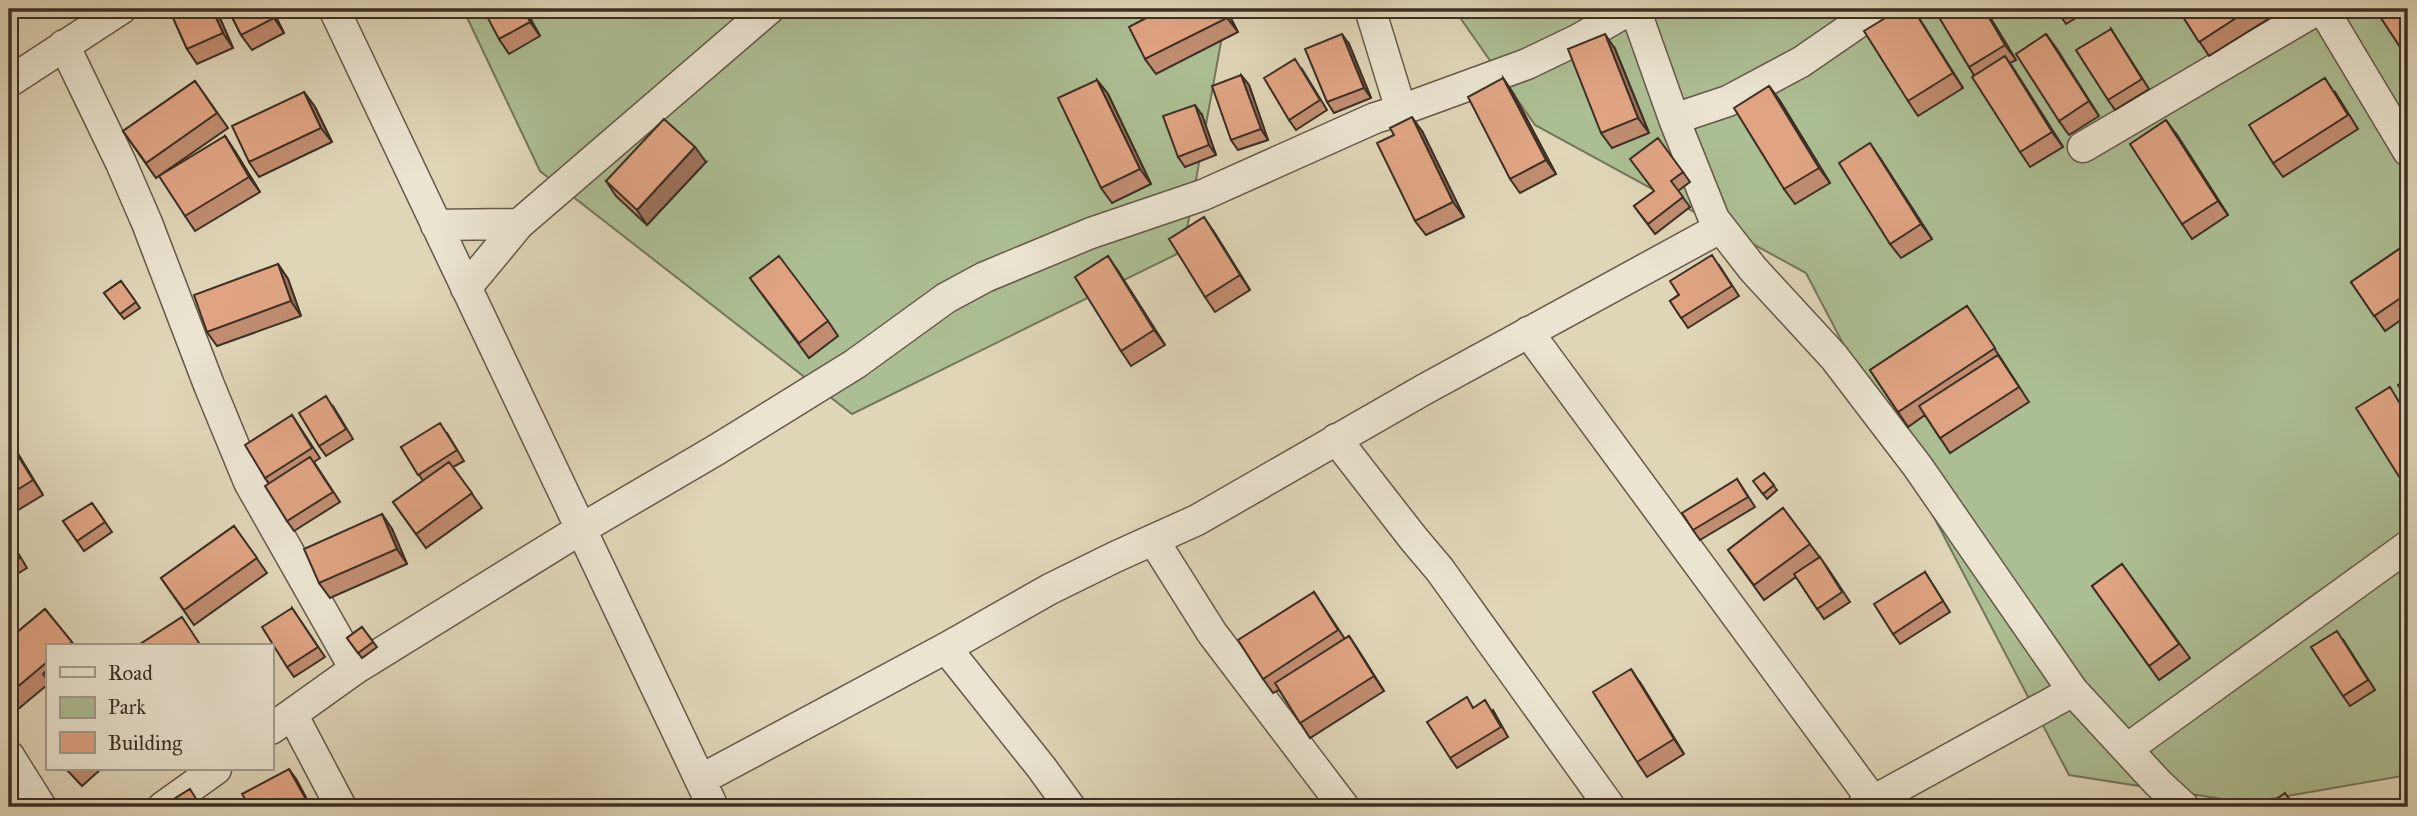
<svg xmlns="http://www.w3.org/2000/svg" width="2417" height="816" viewBox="0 0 2417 816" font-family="'IM FELL Great Primer',serif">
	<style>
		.green { fill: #acbe93; stroke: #74765c; stroke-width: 2 }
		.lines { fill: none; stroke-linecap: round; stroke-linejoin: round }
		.minor-casing { stroke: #665849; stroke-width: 33 }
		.minor { stroke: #eae4d0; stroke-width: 30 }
		.wall { fill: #c18d71; stroke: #3d2f24; stroke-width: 2 }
		.shaded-wall { fill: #9d735c; stroke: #3d2f24; stroke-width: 2 }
		.building { fill: #e0a483; stroke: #3d2f24; stroke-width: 2 }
	</style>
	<rect width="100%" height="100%" fill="#dfd5b7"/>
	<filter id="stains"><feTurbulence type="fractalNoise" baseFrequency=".00286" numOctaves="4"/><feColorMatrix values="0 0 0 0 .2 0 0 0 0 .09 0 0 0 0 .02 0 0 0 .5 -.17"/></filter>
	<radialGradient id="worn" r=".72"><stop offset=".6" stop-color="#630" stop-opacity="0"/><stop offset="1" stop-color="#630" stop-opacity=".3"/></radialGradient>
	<path class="green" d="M463,9H1227L1183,251L852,414L540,171Z
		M1454,9H2408V775L2248,803L2069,775L1806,273L1535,125Z"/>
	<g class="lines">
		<g class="minor-casing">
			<path id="minor" d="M334,9L713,807
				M1635,9L1674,119L1714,219L1753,269L1834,357L1918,467L2073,691L2158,783L2184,807
				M2323,9L2408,151
				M64,45L121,163L147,223L209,385L249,482L355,669
				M9,82L121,9
				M1401,110L1527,64L1579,39L1631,9
				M1674,119L1728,101L1801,62L1878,9
				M2083,147L2318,9
				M436,225L519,224
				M466,288L519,224L769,9
				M1528,332L1873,801
				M1336,439L1413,538L1440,570L1610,807
				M1154,541L1212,633L1344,807
				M946,648L1041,767L1070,807
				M292,714L341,807
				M271,729L355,669L581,529L716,450L855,364L946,298L985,277L1091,233L1203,195L1375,118L1401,110L1370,9
				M2127,749L2408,546
				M9,756L41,807
				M700,780L946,648L1050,589L1115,557L1197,520L1425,389L1720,228
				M163,807L216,769
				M1862,807L2073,691"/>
		</g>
		<use href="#minor" class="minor"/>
	</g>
	<path class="wall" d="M169,9H216L233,48L197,64L187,49Z
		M228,9H272L284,33L252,50L241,35Z
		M525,9L540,36L509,54L499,39Z
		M1163,9H1226L1238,32L1156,74L1145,59Z
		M1913,9L1963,88L1918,116L1908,101Z
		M1985,9L2016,60L2010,63L2063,147L2030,167L2020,152L1969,67Z
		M1999,9H2018L2004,16Z
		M2056,9H2091L2066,24Z
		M2178,9H2284L2209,56Z
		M2408,9V60L2402,50Z
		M2111,29L2149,89L2115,110L2108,100Z
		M2046,34L2099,116L2069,135L2059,121Z
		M1349,44L1371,98L1334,113L1327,102Z
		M1615,49L1649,133L1612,148L1601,133Z
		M1302,69L1327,110L1296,130L1289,120Z
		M1241,75L1249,85L1268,140L1238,150L1231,140Z
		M1503,78L1513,93L1556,174L1520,193L1510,179Z
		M1097,80L1108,94L1151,184L1112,203L1101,188Z
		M195,81L228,128L156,178L123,131Z
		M1769,86L1780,101L1830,183L1795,204L1784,189Z
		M304,92L315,107L332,142L259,177L249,162Z
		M2335,92L2358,129L2283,177L2273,163Z
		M1202,115L1216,155L1185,167L1178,157Z
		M1422,131L1464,217L1426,235L1415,221L1394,135Z
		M2177,135L2228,215L2192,239L2182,224Z
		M225,136L260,192L195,231L185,216Z
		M1880,158L1932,239L1901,258L1890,244Z
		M706,162L647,225L616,196L606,181Z
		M1683,172L1690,182L1678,191L1690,207L1655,234L1634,206Z
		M1214,232L1250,290L1215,312L1205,297Z
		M2408,243V315L2385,331L2351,282Z
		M278,264L288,279L301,316L217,346L207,332Z
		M1719,265L1739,296L1688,328L1670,301Z
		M1118,271L1165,345L1131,366L1121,351Z
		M750,278L828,321L838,336L809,358Z
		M121,281L140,308L124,319L104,293Z
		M1967,306L2029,402L1950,453L1925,415L1908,427L1870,370Z
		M2400,402L2408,415V490L2403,483Z
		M333,406L353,439L326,456L319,446Z
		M292,415L320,458L314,462L340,502L294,531L287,521L269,483L265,478Z
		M447,433L464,461L453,467L482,508L426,548L393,502L423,481L401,447Z
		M9,439L43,495L10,515L9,513Z
		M1764,473L1777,490L1767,499L1757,486Z
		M1737,479L1755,507L1700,540L1693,530Z
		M92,503L112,532L84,551L63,521Z
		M1783,508L1827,567L1850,602L1824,619L1796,577L1764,600L1728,550Z
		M382,514L392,529L407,564L330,598L319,583Z
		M234,526L267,573L194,625L161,578Z
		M9,538L27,568L9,579Z
		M2122,564L2190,658L2159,680L2092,586Z
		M1925,572L1950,612L1900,644L1893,634Z
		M1314,592L1345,639L1349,636L1384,691L1310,738L1279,690L1273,693L1263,679Z
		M292,608L325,657L294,677L287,667Z
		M45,609L75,646H47V685L11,715L9,712V639Z
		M362,627L377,647L362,658L347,638Z
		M2344,641L2375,690L2350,706L2343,696Z
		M1641,684L1684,754L1647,777L1637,762Z
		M1493,710L1508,737L1457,768L1450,758Z
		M66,769H101L82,786Z
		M296,779L311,807H250Z"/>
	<path class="shaded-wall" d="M212,9H216L233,48L223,33Z
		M269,9H272L284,33L274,18Z
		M523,9H525L540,36L530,22Z
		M1223,9H1226L1238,32L1227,18Z
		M1913,9L1919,18L1963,88L1953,73Z
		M1984,9H1985L2016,60L2005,45Z
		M1342,34L1349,44L1371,98L1364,88Z
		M1605,34L1615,49L1649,133L1638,118Z
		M2046,34L2057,49L2099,116L2089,101Z
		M2005,56L2015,71L2063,147L2052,132Z
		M1241,75L1249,85L1268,140L1261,129Z
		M1503,78L1513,93L1556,174L1546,160Z
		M1097,80L1108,94L1151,184L1140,169Z
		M1769,86L1780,101L1830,183L1819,168Z
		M304,92L315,107L332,142L321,128Z
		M1195,105L1202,115L1216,155L1209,145Z
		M1412,117L1422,131L1464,217L1453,202Z
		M2166,120L2177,135L2228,215L2218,201Z
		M225,136L235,151L260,192L249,177Z
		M1870,143L1880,158L1932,239L1921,224Z
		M695,147L706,162L647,225L637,210Z
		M1204,217L1214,232L1250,290L1240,275Z
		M1108,256L1118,271L1165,345L1154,330Z
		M278,264L288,279L301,316L291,301Z
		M9,439L43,495L9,441Z
		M382,514L392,529L407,564L397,549Z
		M1349,636L1359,651L1384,691L1374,676Z
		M1631,669L1641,684L1684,754L1674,739Z
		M289,769L296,779L311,807L308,803Z"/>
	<path class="building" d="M169,9H212L223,33L187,49Z
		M228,9H269L274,18L241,35Z
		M483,9H523L530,22L499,39Z
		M1163,9H1223L1227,18L1145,59L1129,27Z
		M1900,9H1913L1953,73L1908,101L1864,31Z
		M1934,9H1984L2005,45L1969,67Z
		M2178,9H2250L2199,42Z
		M2375,9H2408V46L2402,50Z
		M2111,29L2142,79L2108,100L2076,50Z
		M1342,34L1364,88L1327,102L1305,49Z
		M1605,34L1638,118L1601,133L1568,49Z
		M2046,34L2089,101L2059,121L2016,54Z
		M2005,56L2052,132L2020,152L1972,77Z
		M1295,59L1320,100L1289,120L1264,78Z
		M1241,75L1261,129L1231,140L1212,86Z
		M1503,78L1546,160L1510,179L1468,97Z
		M2325,78L2348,115L2273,163L2249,125Z
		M1097,80L1140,169L1101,188L1058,98Z
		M195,81L217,113L146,163L123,131Z
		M1769,86L1819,168L1784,189L1734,108Z
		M304,92L321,128L249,162L232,126Z
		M1195,105L1209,145L1178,157L1163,116Z
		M1412,117L1453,202L1415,221L1377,143L1394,135L1390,128Z
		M664,119L695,147L637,210L606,181Z
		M2166,120L2218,201L2182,224L2130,144Z
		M225,136L249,177L185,216L159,176Z
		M1658,138L1683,172L1671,181L1683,197L1648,224L1634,206L1654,191L1630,159Z
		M1870,143L1921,224L1890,244L1839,163Z
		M1204,217L1240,275L1205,297L1169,239Z
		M2408,243V293L2374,316L2351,282Z
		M1712,255L1732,286L1681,318L1670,301L1679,295L1670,281Z
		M779,256L828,321L799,343L750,278Z
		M1108,256L1154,330L1121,351L1075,277Z
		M278,264L291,301L207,332L194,295Z
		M121,281L136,302L120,314L104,293Z
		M1967,306L1995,348L1898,412L1870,370Z
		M1998,355L2019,387L1940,438L1919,406Z
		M2408,378V400L2398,385Z
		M2390,387L2408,417V480L2403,483L2356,408Z
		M326,396L346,429L319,446L299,413Z
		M292,415L312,448L265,478L245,445Z
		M440,423L457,450L418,475L401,447Z
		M9,441L33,480L9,495Z
		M310,457L333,492L287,521L265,486Z
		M449,462L472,493L416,534L393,502Z
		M1764,473L1774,485L1763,494L1753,481Z
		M1737,479L1748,497L1693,530L1682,513Z
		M92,503L105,522L77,541L63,521Z
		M1783,508L1810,544L1754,585L1728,550Z
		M382,514L397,549L319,583L304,549Z
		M234,526L257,558L184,610L161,578Z
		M9,539L20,558L9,565Z
		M1820,557L1842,592L1817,609L1794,574Z
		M2122,564L2179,644L2149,666L2092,586Z
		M1925,572L1943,601L1893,634L1874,604Z
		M1314,592L1338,630L1263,679L1238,640Z
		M292,608L318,647L287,667L262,627Z
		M45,609L72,642L67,646H47V662L9,694V639Z
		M182,617L201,646H137Z
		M362,627L373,642L358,653L347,638Z
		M2337,631L2368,680L2343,696L2311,647Z
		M1349,636L1374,676L1300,723L1275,683Z
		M1631,669L1674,739L1637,762L1593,692Z
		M47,670V679L43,674Z
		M1467,697L1473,708L1485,700L1501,727L1450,758L1427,722Z
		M289,769L308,803L301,807H250L242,794Z
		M190,789L200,805L196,807H161Z
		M2285,793L2295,807H2266Z"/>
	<rect width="2417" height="816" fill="none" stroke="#dfd5b7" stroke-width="35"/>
	<rect x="10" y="10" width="2396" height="795" fill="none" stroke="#3d2f24" stroke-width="3.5"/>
	<rect x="18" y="18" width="2382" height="781" fill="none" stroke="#3d2f24" stroke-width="2"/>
	<rect x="46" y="644" width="228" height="126" fill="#eae4d0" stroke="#a59c8b" stroke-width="2"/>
	<rect x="60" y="667" width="35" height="10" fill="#eae4d0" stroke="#a59c8b" stroke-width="2"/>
	<text x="108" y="680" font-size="21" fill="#3d2f24">Road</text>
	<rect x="60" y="697" width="35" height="21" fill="#acbe93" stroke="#a59c8b" stroke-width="2"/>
	<text x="108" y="714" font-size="21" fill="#3d2f24">Park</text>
	<rect x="60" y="732" width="35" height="21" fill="#e0a483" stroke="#a59c8b" stroke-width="2"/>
	<text x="108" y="750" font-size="21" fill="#3d2f24">Building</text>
	<rect width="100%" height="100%" filter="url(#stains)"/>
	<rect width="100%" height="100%" fill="url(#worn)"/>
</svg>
